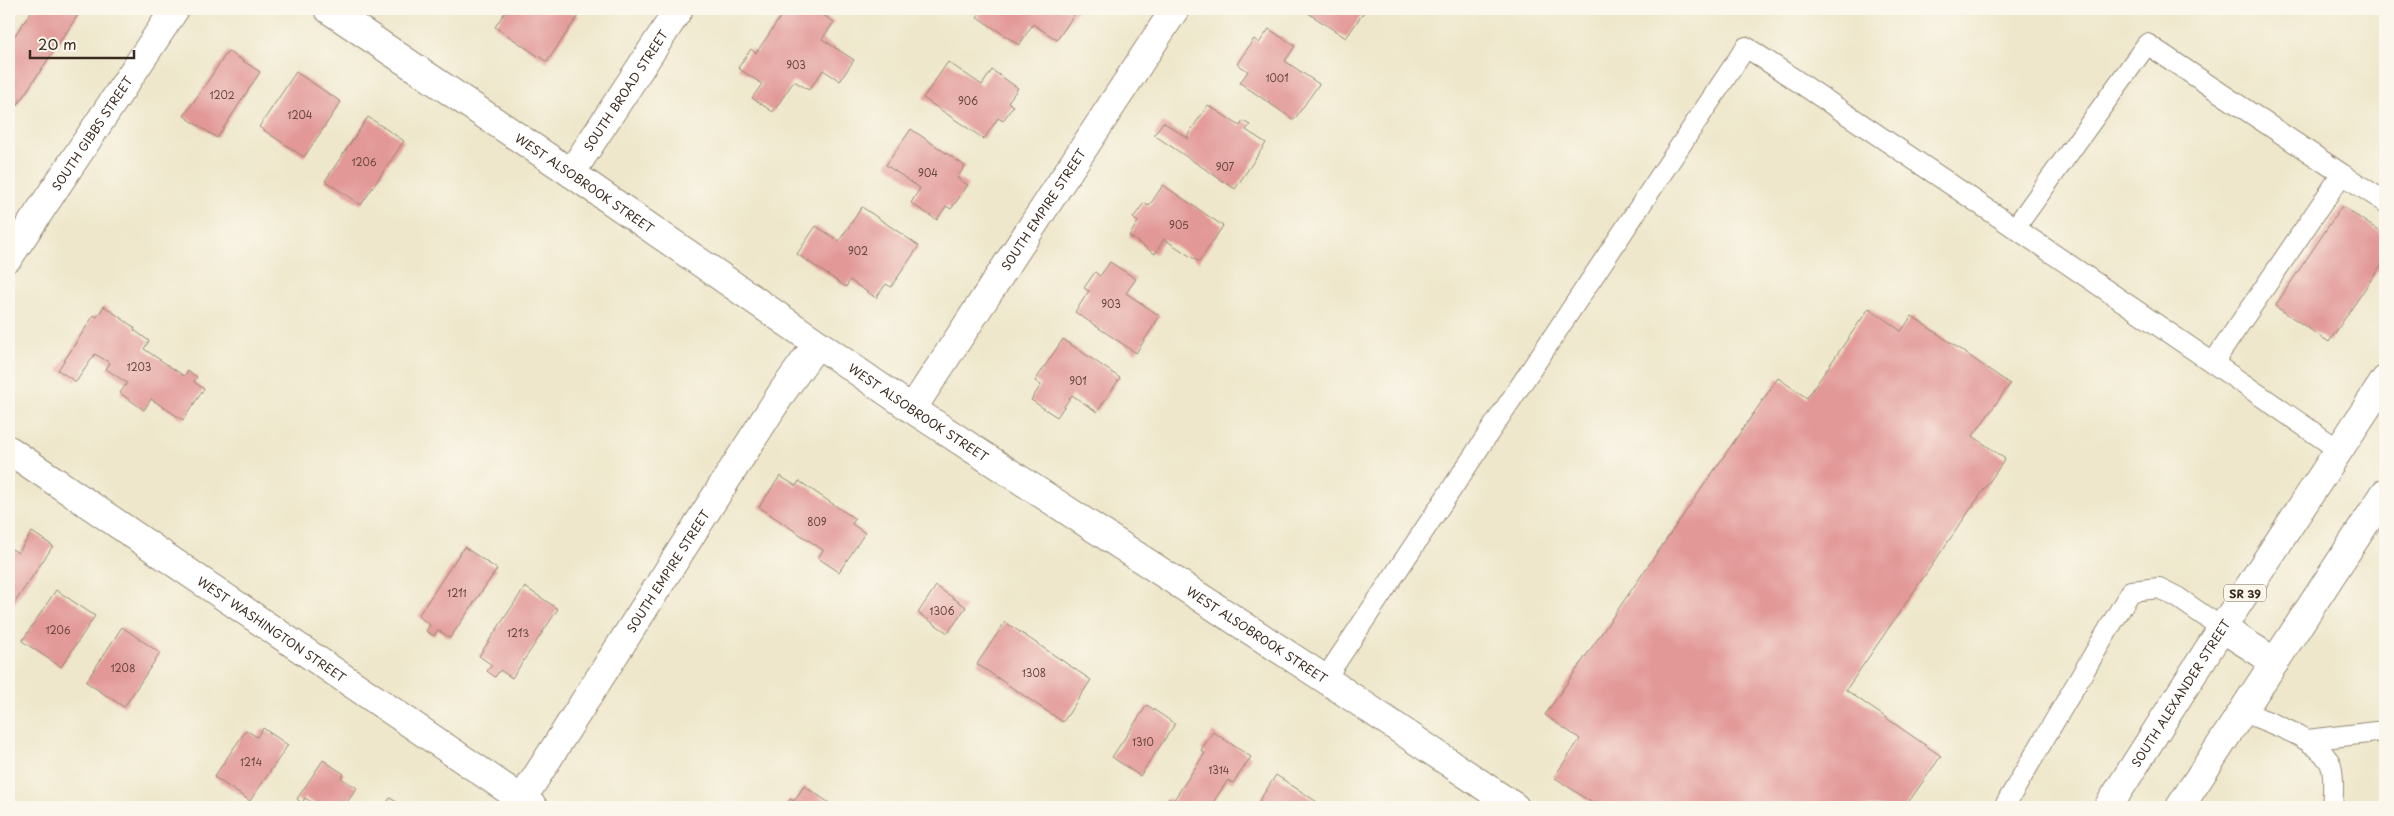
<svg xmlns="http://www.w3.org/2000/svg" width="2394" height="816" viewBox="0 0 2394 816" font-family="'Playpen Sans',sans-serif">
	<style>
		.building { fill: #e29897 }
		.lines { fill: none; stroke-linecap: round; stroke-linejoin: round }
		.service-casing { stroke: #948874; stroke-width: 22 }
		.minor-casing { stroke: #948874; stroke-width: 30 }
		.primary-casing { stroke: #948874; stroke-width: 30 }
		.service { stroke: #fff; stroke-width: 20 }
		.minor { stroke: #fff; stroke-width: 28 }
		.primary { stroke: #fff; stroke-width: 28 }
		.labels { text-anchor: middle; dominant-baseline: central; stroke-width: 4.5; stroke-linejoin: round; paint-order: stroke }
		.number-label { font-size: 10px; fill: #65463c }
		.shield { fill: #fbf7ec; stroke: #75685c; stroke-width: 1 }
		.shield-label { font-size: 11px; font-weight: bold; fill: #3b2a1e }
		.street-label { font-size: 12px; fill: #3b2a1e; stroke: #fbf7ec }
	</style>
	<rect width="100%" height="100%" fill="#fbf7ec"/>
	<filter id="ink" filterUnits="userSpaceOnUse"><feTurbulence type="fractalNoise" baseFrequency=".02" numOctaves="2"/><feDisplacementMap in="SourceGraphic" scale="10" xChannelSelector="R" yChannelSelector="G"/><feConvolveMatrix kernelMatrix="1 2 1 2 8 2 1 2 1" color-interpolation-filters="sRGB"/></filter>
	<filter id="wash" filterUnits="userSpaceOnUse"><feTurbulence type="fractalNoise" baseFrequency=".0096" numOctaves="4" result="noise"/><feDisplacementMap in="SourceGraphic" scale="20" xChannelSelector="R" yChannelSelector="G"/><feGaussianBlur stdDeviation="1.12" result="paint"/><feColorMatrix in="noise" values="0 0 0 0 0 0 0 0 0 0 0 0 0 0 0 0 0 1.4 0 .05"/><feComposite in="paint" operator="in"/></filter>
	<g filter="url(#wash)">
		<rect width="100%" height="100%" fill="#eee7cb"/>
		<g id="blocks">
			<path class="building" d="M33,9H82L16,107L9,102V44Z
				M507,9H567L578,16L547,62L495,27Z
				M786,9H814L834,22L822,39L854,60L840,81L823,70L809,90L794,81L773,112L752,98L762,84L738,68L751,49L756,53Z
				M983,9H1078L1057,40L1033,24L1019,45L977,17Z
				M1302,9H1366L1346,38Z
				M1269,29L1295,46L1285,61L1319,84L1294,120L1240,83L1248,71L1237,64L1254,39L1259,43Z
				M228,51L260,72L217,138L184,116Z
				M948,62L982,85L992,70L1018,88L1008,102L1013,106L1003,121L998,118L984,139L923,98Z
				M296,72L341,102L304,157L259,127Z
				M1208,105L1240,126L1243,121L1250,125L1246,130L1266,143L1235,189L1154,135L1163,122L1189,139L1187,136Z
				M368,117L404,141L361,205L325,181Z
				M911,129L965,166L957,178L968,185L951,209L946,206L937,220L911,203L920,188L886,165Z
				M1163,185L1223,226L1199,262L1164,239L1155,254L1129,236L1138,222L1133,218L1144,203L1149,206Z
				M2342,206L2385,235V259L2329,342L2275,306Z
				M862,207L919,246L891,287L886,284L876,298L850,280L846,287L797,254L816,226L839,241Z
				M1110,262L1136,279L1126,293L1160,316L1136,353L1075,312L1089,291L1084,288L1095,272L1100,276Z
				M104,306L135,328L134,330L149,341L144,349L184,376L188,371L197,377L194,382L204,389L183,420L151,399L144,410L120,393L127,383L106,369L110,363L95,354L76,382L58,370L94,315L97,317Z
				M1869,308L1901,331L1912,316L2010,384L1973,436L2005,459L1846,690L1941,756L1905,807H1598L1554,777L1580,739L1545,715L1778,378L1807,398Z
				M1063,339L1120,378L1097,412L1072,395L1057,417L1031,400L1041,385L1035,381Z
				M780,476L796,486L799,481L855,519L852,524L865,533L839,572L818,558L823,550L759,507Z
				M32,532L53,546L9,611V554L12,549L18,553Z
				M464,547L497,569L450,638L438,630L434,636L426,631L430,625L418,616Z
				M936,586L966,607L948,633L918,613Z
				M525,587L558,609L512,678L500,670L495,677L487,671L492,665L479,656Z
				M56,590L95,616L61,667L22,641Z
				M1005,622L1091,680L1063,722L977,664Z
				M122,627L160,653L124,707L86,682Z
				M1147,705L1175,724L1140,776L1112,757Z
				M263,728L288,745L250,801L214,777L246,730L257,737Z
				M1213,732L1251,757L1233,783L1228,780L1210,807H1162L1168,798L1173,801L1205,753L1201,750Z
				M323,760L344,774L341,778L357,788L344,807H320L305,798L302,803L297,799Z
				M1276,775L1317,802L1313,807H1262L1264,805L1259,801Z
				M804,786L834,806L833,807H784L790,799L794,801Z
				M390,798L405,807H384Z"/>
		</g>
	</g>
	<g filter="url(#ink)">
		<use href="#blocks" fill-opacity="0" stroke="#948874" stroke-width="1"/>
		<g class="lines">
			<g class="service-casing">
				<path id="service" d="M2342,174L2385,202
					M2213,363L2339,450
					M1325,679L1746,47C1903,151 2058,257 2213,363L2342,174L2147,44L2015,228
					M2242,711C2269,723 2313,736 2329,761C2335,770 2333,796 2332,807
					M2307,740L2385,731
					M2004,807L2131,591L2159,588L2177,597L2222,628"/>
			</g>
			<g class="minor-casing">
				<g id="minor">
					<path id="s1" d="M328,9L571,173L912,409L1325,679L1515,807"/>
					<path id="s2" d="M571,173L679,9"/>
					<path id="s3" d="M9,257L175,9"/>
					<path id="s4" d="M912,409L1175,9"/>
					<path id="s5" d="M9,450L533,807"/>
					<path id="s6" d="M517,807L783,391L817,344"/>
				</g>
			</g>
			<g class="primary-casing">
				<g id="primary">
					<path d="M2222,628L2275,662"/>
					<path id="s7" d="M2108,807L2222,628L2385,380"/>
					<path d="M2180,807L2385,493"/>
				</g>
			</g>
			<use href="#service" class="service"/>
			<use href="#minor" class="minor"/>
			<use href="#primary" class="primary"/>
		</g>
	</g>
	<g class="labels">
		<g class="number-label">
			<text x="796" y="64">903</text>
			<text x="1277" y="77">1001</text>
			<text x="222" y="94">1202</text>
			<text x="968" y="100">906</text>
			<text x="300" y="114">1204</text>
			<text x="364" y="161">1206</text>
			<text x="1225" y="166">907</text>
			<text x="928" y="172">904</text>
			<text x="1179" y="224">905</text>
			<text x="858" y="250">902</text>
			<text x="1111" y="303">903</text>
			<text x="139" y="366">1203</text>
			<text x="1078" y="380">901</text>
			<text x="817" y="521">809</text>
			<text x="457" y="592">1211</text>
			<text x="942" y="610">1306</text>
			<text x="58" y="629">1206</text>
			<text x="518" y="632">1213</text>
			<text x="123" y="667">1208</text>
			<text x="1034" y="672">1308</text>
			<text x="1143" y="741">1310</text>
			<text x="251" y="761">1214</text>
			<text x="1219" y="769">1314</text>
		</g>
		<rect class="shield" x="2224" y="584.5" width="42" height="17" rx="4"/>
		<g class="shield-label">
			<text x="2245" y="593">SR 39</text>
		</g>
		<g class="street-label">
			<text stroke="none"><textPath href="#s2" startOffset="99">SOUTH BROAD STREET</textPath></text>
			<text stroke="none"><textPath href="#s3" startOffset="149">SOUTH GIBBS STREET</textPath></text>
			<text stroke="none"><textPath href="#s1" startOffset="310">WEST ALSOBROOK STREET</textPath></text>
			<text stroke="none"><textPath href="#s4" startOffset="239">SOUTH EMPIRE STREET</textPath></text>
			<text stroke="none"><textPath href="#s1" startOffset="715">WEST ALSOBROOK STREET</textPath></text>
			<text stroke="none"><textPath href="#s6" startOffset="280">SOUTH EMPIRE STREET</textPath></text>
			<text stroke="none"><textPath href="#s5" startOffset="318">WEST WASHINGTON STREET</textPath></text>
			<text stroke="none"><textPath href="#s1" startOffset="1120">WEST ALSOBROOK STREET</textPath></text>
			<text stroke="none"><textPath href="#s7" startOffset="135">SOUTH ALEXANDER STREET</textPath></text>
		</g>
	</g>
	<rect width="2394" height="816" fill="none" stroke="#fbf7ec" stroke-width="30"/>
	<path d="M30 50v8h104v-8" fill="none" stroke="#3b2a1e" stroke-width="2.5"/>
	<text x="38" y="50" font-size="15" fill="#3b2a1e" stroke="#fbf7ec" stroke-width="4" paint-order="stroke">20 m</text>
</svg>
